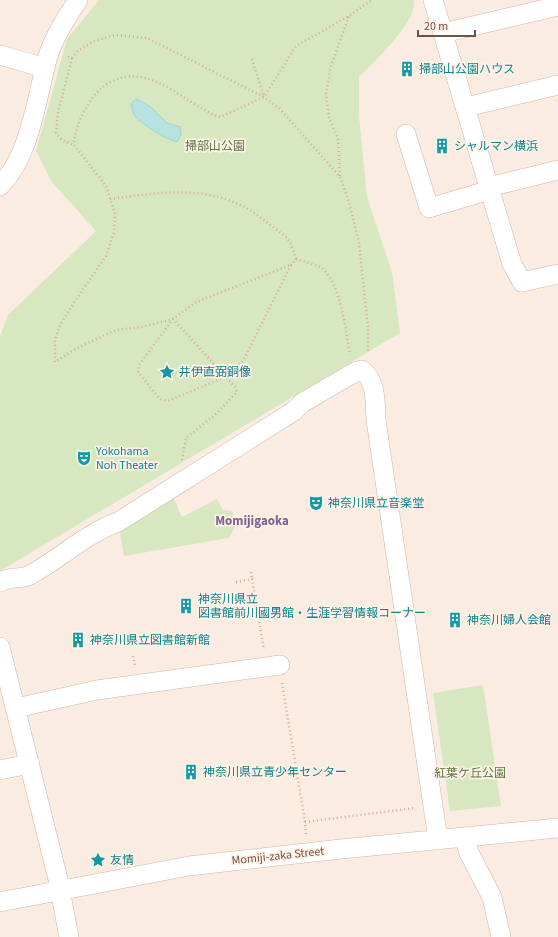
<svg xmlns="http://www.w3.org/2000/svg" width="558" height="937" font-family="'Source Sans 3','Noto Sans JP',sans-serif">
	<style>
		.green { fill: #d7e7c0 }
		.water { fill: #b6e3e2; stroke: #9dd4d3 }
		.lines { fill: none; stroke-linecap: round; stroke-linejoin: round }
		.minor-casing { stroke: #cdb4ab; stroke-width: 20 }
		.path { stroke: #d3a99d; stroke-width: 2.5; stroke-dasharray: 1 3; stroke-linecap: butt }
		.minor { stroke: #fff; stroke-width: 19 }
		.labels { text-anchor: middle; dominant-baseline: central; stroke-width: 3.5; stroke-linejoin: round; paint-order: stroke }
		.culture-label { font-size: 12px; fill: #0d838f; stroke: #fef1e6; text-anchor: start }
		.park-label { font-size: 12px; fill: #5a7642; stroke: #fef1e6 }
		.street-label { font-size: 12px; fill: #715049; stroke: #fef1e6 }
		.neighbourhood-label { font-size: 13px; font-weight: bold; fill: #7c6594; stroke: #fef1e6 }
	</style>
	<rect width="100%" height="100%" fill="#fbece1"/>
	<path class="green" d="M99 0H414C418 22 374 61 359 77V116L367 197 392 272 400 333 0 571V336L8 315 96 231 51 181 36 151 67 39Z
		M192 484 194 487 174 499 182 517 217 499 223 510 232 511 236 525 229 538 124 556 119 528Z
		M483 685 501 806 450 811 433 693Z"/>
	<path class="water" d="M136 99 151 107 167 123 180 127 181 135 177 142C169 141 137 122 134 114 132 111 132 107 131 104Z"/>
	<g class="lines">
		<g class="minor-casing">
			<path id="minor" d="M433 0 512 264 522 282 558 274
				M443 33 558 6
				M0 55 45 68C50 42 64 22 78 0
				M466 107 558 85
				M406 134 429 208 490 190
				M0 186C29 156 35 107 45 68
				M489 187 558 170
				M0 582C9 576 20 580 30 575 60 559 85 534 118 522L294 411 302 403 357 371 362 370C377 382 375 403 376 420L438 840
				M0 647 58 879 69 937
				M16 708 97 690 280 665
				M0 770 30 764
				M465 837 468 851 492 897 501 937
				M0 902 189 866 341 849 558 828"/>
		</g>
		<path class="path" d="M68 57 72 58 78 51 94 41 115 35 147 38 264 97 280 109 340 177 349 202 359 243 368 328V353
			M72 58 58 112 56 133 62 140 74 145
			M252 59 264 97
			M340 176 338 139 329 118 326 94 331 66 349 16
			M110 199C156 193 205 184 248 209 261 217 274 228 287 238L291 244 296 259 291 265
			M296 259C305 262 316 264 323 269 341 285 346 332 350 355
			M291 265 243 361 225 377 168 401 160 399 138 372 139 365 173 319 196 302Z
			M182 460 186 438 215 415 237 392 235 387 173 319 141 327 116 330 75 349 55 362V340L60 325 75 301 106 256 114 232 115 214 106 186 74 145C75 126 83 112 93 97 100 88 107 83 117 79 155 66 187 106 220 117L264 97 296 46 349 16 372 0
			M251 572 252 579
			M236 582 252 579 264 650
			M133 656 135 666
			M282 683 305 822
			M306 834 305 822 415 808"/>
		<use href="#minor" class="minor"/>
	</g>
	<defs>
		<g id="building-bare" transform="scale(1.2)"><path d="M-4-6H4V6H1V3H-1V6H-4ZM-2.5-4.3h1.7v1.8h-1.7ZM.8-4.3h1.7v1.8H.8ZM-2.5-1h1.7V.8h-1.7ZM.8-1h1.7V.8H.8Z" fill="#0f9aa8" stroke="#fef1e6" stroke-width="2.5" paint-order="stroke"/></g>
		<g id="sight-bare" transform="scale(1.2)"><path d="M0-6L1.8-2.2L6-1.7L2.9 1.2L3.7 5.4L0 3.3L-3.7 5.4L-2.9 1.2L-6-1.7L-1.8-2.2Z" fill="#0f9aa8" stroke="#fef1e6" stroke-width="2.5" paint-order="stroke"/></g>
		<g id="theatre-bare" transform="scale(1.2)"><path d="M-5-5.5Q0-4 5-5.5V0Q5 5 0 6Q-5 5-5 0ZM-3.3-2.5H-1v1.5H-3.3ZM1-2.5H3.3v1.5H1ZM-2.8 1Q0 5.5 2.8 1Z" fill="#0f9aa8" stroke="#fef1e6" stroke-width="2.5" paint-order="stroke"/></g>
	</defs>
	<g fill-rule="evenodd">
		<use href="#building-bare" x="407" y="69"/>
		<use href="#building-bare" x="442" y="146"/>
		<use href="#sight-bare" x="167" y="372"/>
		<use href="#theatre-bare" x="84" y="458"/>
		<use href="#theatre-bare" x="316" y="503"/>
		<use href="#building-bare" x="186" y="606"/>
		<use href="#building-bare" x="455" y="620"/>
		<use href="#building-bare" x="78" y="640"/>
		<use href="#building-bare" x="191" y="772"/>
		<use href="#sight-bare" x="98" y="860"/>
	</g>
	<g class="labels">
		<g class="culture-label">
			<text x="419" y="69">掃部山公園ハウス</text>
			<text x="454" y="146">シャルマン横浜</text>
			<text x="179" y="372">井伊直弼銅像</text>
			<text x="96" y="451">Yokohama<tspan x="96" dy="14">Noh Theater</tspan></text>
			<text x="328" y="503">神奈川県立音楽堂</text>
			<text x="198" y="599">神奈川県立<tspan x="198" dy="14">図書館前川國男館・生涯学習情報コーナー</tspan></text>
			<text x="467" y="620">神奈川婦人会館</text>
			<text x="90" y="640">神奈川県立図書館新館</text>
			<text x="203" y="772">神奈川県立青少年センター</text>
			<text x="110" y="860">友情</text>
		</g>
		<g class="park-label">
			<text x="215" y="146">掃部山公園</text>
			<text x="470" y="773">紅葉ケ丘公園</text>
		</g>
		<g class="street-label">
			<text transform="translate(278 856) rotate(-6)">Momiji-zaka Street</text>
		</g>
		<g class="neighbourhood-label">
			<text x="252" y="521">Momijigaoka</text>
		</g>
	</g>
	<path d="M418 30v6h57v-6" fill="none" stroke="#715049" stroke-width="2"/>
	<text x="424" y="30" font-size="12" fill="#715049" stroke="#fef1e6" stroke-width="3" paint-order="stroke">20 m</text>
</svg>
